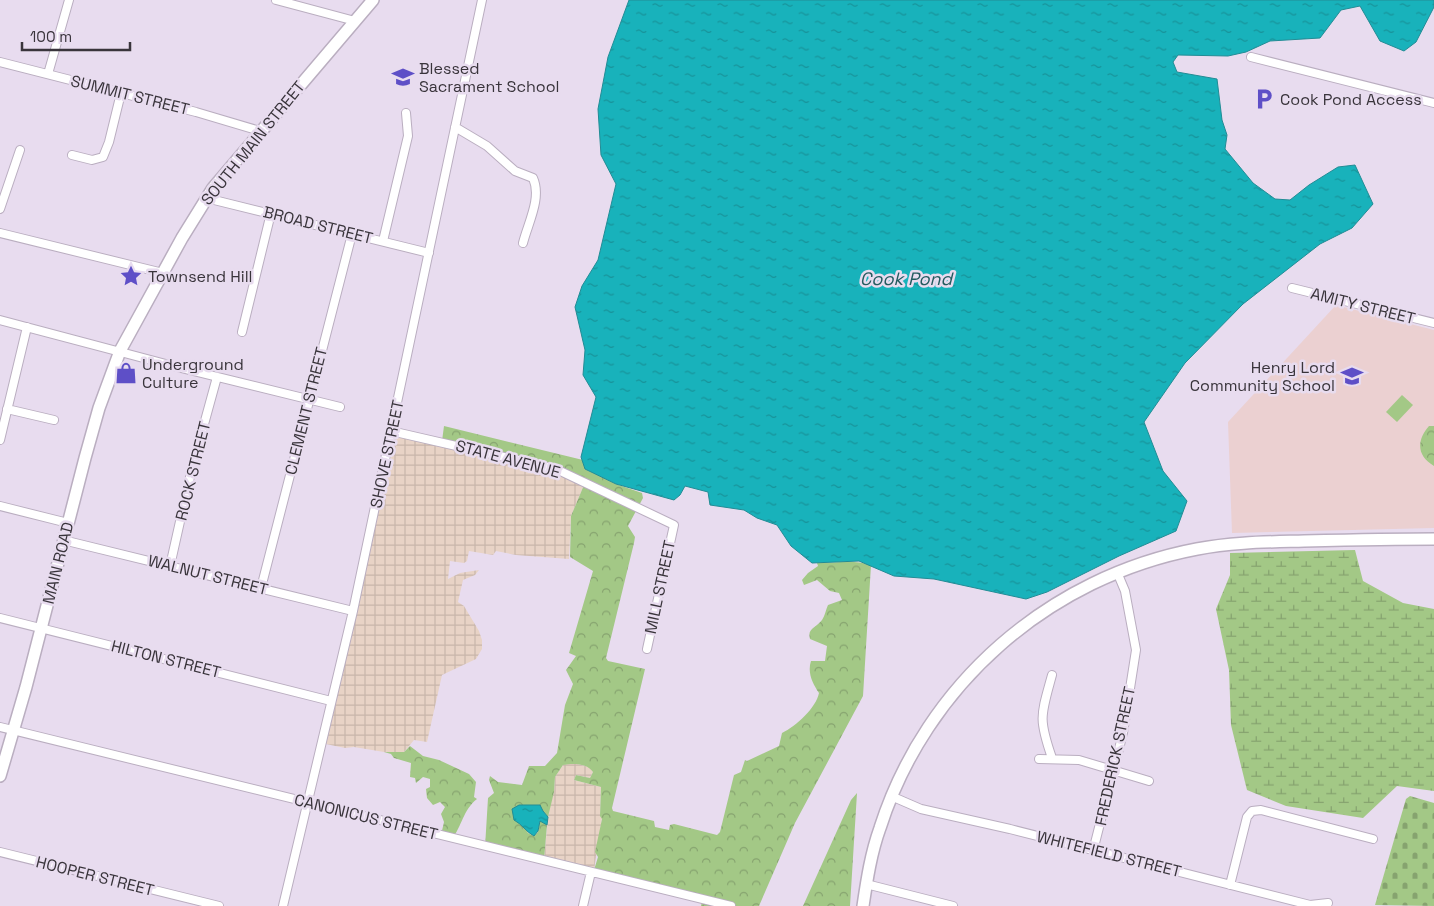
<svg xmlns="http://www.w3.org/2000/svg" width="1434" height="906" font-family="'Space Grotesk',sans-serif">
	<style>
		.industrial { fill: url(#industrial-grid) }
		.education { fill: #ebd0d1 }
		.grass { fill: #a3c886 }
		.forest { fill: url(#forest-crowns) }
		.wetland { fill: url(#wetland-marsh) }
		.cemetery { fill: url(#cemetery-stones) }
		.water { fill: url(#water-ripples); stroke: #228c95 }
		.lines { fill: none; stroke-linecap: round; stroke-linejoin: round }
		.street-casing { stroke: #baaec0; stroke-width: 10 }
		.secondary-casing { stroke: #baaec0; stroke-width: 14 }
		.street { stroke: #fff; stroke-width: 8 }
		.secondary { stroke: #fff; stroke-width: 11 }
		.labels { text-anchor: middle; dominant-baseline: central; stroke-width: 5; stroke-linejoin: round; paint-order: stroke }
		.poi-label { font-size: 16px; fill: #39343b; stroke: #e8dcef; text-anchor: start }
		.street-label { font-size: 16px; fill: #39343b; stroke: #e8dcef }
		.water-label { font-size: 18px; font-style: italic; fill: #235b5f; stroke: #e8dcef }
	</style>
	<defs>
		<pattern id="industrial-grid" width="8" height="8" patternUnits="userSpaceOnUse" patternTransform="scale(1.25)"><rect width="8" height="8" fill="#e8d3c6"/><path d="M0 4h8M4 0v8" fill="none" stroke="#c8b6ab"/></pattern>
		<pattern id="forest-crowns" width="20" height="18" patternUnits="userSpaceOnUse" patternTransform="scale(1.25)"><rect width="20" height="18" fill="#a3c886"/><path d="M2 6a3 3 0 1 1 6 0M12 15a3 3 0 1 1 6 0" fill="none" stroke="#86a36f"/></pattern>
		<pattern id="wetland-marsh" width="20" height="14" patternUnits="userSpaceOnUse" patternTransform="scale(1.25)"><rect width="20" height="14" fill="#a3c886"/><path d="M1 5h8M5 5V1M11 12h8M15 12V8" fill="none" stroke="#86a36f"/></pattern>
		<pattern id="cemetery-stones" width="16" height="16" patternUnits="userSpaceOnUse" patternTransform="scale(1.25)"><rect width="16" height="16" fill="#a3c886"/><path d="M2 7V4a2 2 0 0 1 4 0v3zM10 15v-3a2 2 0 0 1 4 0v3z" fill="#86a36f"/></pattern>
		<pattern id="water-ripples" width="26" height="14" patternUnits="userSpaceOnUse" patternTransform="scale(1.25)"><rect width="26" height="14" fill="#18b2bb"/><path d="M2 4q2-2 4 0t4 0M15 11q2-2 4 0t4 0" fill="none" stroke="#179299"/></pattern>
	</defs>
	<rect width="100%" height="100%" fill="#e8dcef"/>
	<path class="industrial" d="M391 432 540 463 584 485 571 516 569 559 516 555 496 551 493 555 469 551 467 561 464 563 450 561 448 579 460 573 479 570 475 575 463 580 458 602 464 606 479 631 482 640V649L476 659 442 675 427 742 414 740 404 752H384L354 747 345 748 321 743Z
		M573 763 590 767 593 772 590 778 576 775 574 780 601 787 600 816 602 818 594 870 544 860 549 807 554 792 555 777 563 765Z"/>
	<path class="education" d="M1336 305 1434 330V528L1232 533 1228 422Z"/>
	<path class="grass" d="M1402 395 1413 405 1397 422 1386 412Z"/>
	<path class="forest" d="M444 426 583 460 585 469 616 484 642 493 643 498 628 526 635 537 634 543 606 658 608 661 645 669 612 808 613 811 654 821 655 827 669 830 670 825 674 824 717 835 720 832 734 775 741 772 745 760 747 761 779 746 782 733C796 726 816 708 819 693 813 684 807 673 811 661H825L827 646 810 639C807 628 816 628 822 620 825 616 826 609 828 605L842 600 839 593 830 591 817 580 804 585 802 580 808 573 818 566 817 563C836 563 853 559 871 565L863 696 795 823 759 906H701L702 901 594 870 598 857 595 852 602 819 600 816 601 787 574 780 576 775 590 778 593 772C587 763 573 763 563 765L555 777 554 792 548 817 543 811 523 825 528 833 534 836 538 832 540 820 547 825 544 860 485 847 488 798 494 793 489 780 490 776 498 782 522 785 529 766H545L557 753 565 705 573 684 566 670 576 656 569 653 593 571 570 557 571 516 584 485 555 468 442 441Z
		M1429 426H1434V466C1417 456 1416 441 1429 426Z
		M410 746 423 756 439 760 469 774 476 782 474 797 477 799C463 810 462 826 452 839L441 835 444 822 441 814 445 807 440 802 433 805 427 798 426 789 430 787V779L423 777 416 783 415 778 410 777 411 763 394 758 391 754 384 752H404Z
		M857 793 850 906H803L851 800Z"/>
	<path class="wetland" d="M1355 550 1363 581 1403 603 1434 609V791L1397 786 1363 818 1286 806 1247 790 1231 725 1229 670 1216 609 1230 575V553Z"/>
	<path class="cemetery" d="M1410 796 1434 803V906L1375 905 1406 799Z"/>
	<path class="water" d="M629 0H1434V7L1416 42 1404 51 1380 41 1360 6 1341 10 1320 38 1270 41 1246 52 1228 56 1178 55 1173 62 1177 72 1217 79 1222 120 1227 135 1225 149 1253 183 1275 199 1290 200 1309 185 1338 167 1355 165 1373 204 1352 228 1320 244 1243 304 1185 363 1144 422 1163 471 1187 501 1176 531 1119 556 1047 592 1026 599 934 579 894 576 859 561 812 563 791 546 777 525 757 518 744 510 710 505 708 492 685 486 680 495 674 500 616 484 585 469 581 457 596 397 583 375 585 350 575 307 582 286 598 260 616 184 601 155 598 109 608 57Z
		M519 805H540L543 811 548 817 547 825 540 821 538 831 534 836C526 832 522 824 514 820L512 809Z"/>
	<g class="lines">
		<g class="street-casing">
			<path id="street" d="M276 0 355 21
				M1251 57 1434 103
				M0 62 196 112 260 131
				M48 74 69 0
				M455 127 487 146 515 171 533 178C542 198 528 223 523 243
				M72 155 92 160 103 157 109 142 121 93
				M206 198 429 253
				M0 209 20 150
				M0 233 163 273
				M383 241 408 136 406 113
				M1292 288 1434 323
				M0 320 181 368 340 407
				M242 332 271 213
				M7 409 54 420
				M391 431 556 469 674 525 647 649
				M0 440 27 327
				M0 506 68 523
				M63 540 353 611
				M170 566 192 468 217 377
				M261 588 352 234
				M0 618 331 701
				M0 727 731 906
				M1052 758C1038 718 1041 715 1052 675
				M1039 759 1079 760 1149 781
				M891 796 921 809 1010 829 1310 905 1328 903
				M1093 851 1123 733 1136 650 1125 591 1117 572
				M0 852 219 906
				M866 884 953 906
				M1230 885 1247 817 1252 811 1261 810 1373 839
				M283 906 353 611 482 0
				M583 906 591 872"/>
		</g>
		<g class="secondary-casing">
			<path id="secondary" d="M0 776 26 687 85 458 99 408 120 351 182 238 213 188 373 0
				M863 906C867 879 871 853 880 828 926 684 1049 577 1197 549 1232 542 1268 542 1304 541 1347 540 1391 539 1434 539"/>
		</g>
		<use href="#street" class="street"/>
		<use href="#secondary" class="secondary"/>
	</g>
	<defs>
		<g id="school-bare" transform="scale(1.725)"><path d="M0-5L7-2L0 1L-7-2ZM-4 1L0 2.5L4 1V4Q0 6-4 4Z" fill="#5e4fc7" stroke="#e8dcef" stroke-width="2.5" paint-order="stroke"/></g>
		<g id="parking-bare" transform="scale(1.725)"><path d="M-3.5-5.5H1a3.5 3.5 0 0 1 0 7H-1V5.5H-3.5ZM-1-3.4V-.6H.8a1.4 1.4 0 0 0 0-2.8Z" fill="#5e4fc7" stroke="#e8dcef" stroke-width="2.5" paint-order="stroke"/></g>
		<g id="sight-bare" transform="scale(1.725)"><path d="M0-6L1.8-2.2L6-1.7L2.9 1.2L3.7 5.4L0 3.3L-3.7 5.4L-2.9 1.2L-6-1.7L-1.8-2.2Z" fill="#5e4fc7" stroke="#e8dcef" stroke-width="2.5" paint-order="stroke"/></g>
		<g id="shop-bare" transform="scale(1.725)"><path d="M-5-2.5h2.3a2.7 3.5 0 0 1 5.4 0H5L5.5 6h-11ZM-1.5-2.5h3a1.5 2.3 0 0 0-3 0Z" fill="#5e4fc7" stroke="#e8dcef" stroke-width="2.5" paint-order="stroke"/></g>
	</defs>
	<g fill-rule="evenodd">
		<use href="#school-bare" x="403" y="77"/>
		<use href="#parking-bare" x="1264" y="99"/>
		<use href="#sight-bare" x="131" y="276"/>
		<use href="#shop-bare" x="126" y="373"/>
		<use href="#school-bare" x="1352" y="376"/>
	</g>
	<g class="labels">
		<g class="poi-label">
			<text x="419" y="68">Blessed<tspan x="419" dy="18">Sacrament School</tspan></text>
			<text x="1280" y="99">Cook Pond Access</text>
			<text x="148" y="276">Townsend Hill</text>
			<text x="142" y="364">Underground<tspan x="142" dy="18">Culture</tspan></text>
			<text x="1335" y="367" text-anchor="end">Henry Lord<tspan x="1335" dy="18">Community School</tspan></text>
		</g>
		<g class="street-label">
			<text transform="translate(130 95) rotate(14)">SUMMIT STREET</text>
			<text transform="translate(253 143) rotate(-51)">SOUTH MAIN STREET</text>
			<text transform="translate(318 225) rotate(14)">BROAD STREET</text>
			<text transform="translate(1363 306) rotate(14)">AMITY STREET</text>
			<text transform="translate(306 411) rotate(-76)">CLEMENT STREET</text>
			<text transform="translate(387 454) rotate(-78)">SHOVE STREET</text>
			<text transform="translate(508 459) rotate(15)">STATE AVENUE</text>
			<text transform="translate(193 471) rotate(-76)">ROCK STREET</text>
			<text transform="translate(58 563) rotate(-76)">MAIN ROAD</text>
			<text transform="translate(208 575) rotate(14)">WALNUT STREET</text>
			<text transform="translate(660 587) rotate(-78)">MILL STREET</text>
			<text transform="translate(166 659) rotate(14)">HILTON STREET</text>
			<text transform="translate(1115 756) rotate(-78)">FREDERICK STREET</text>
			<text transform="translate(366 817) rotate(14)">CANONICUS STREET</text>
			<text transform="translate(1109 854) rotate(14)">WHITEFIELD STREET</text>
			<text transform="translate(95 876) rotate(14)">HOOPER STREET</text>
		</g>
		<g class="water-label">
			<text x="906" y="278">Cook Pond</text>
		</g>
	</g>
	<path d="M22 42v8h108v-8" fill="none" stroke="#39343b" stroke-width="2.5"/>
	<text x="30" y="42" font-size="15" fill="#39343b" stroke="#e8dcef" stroke-width="4" paint-order="stroke">100 m</text>
</svg>
